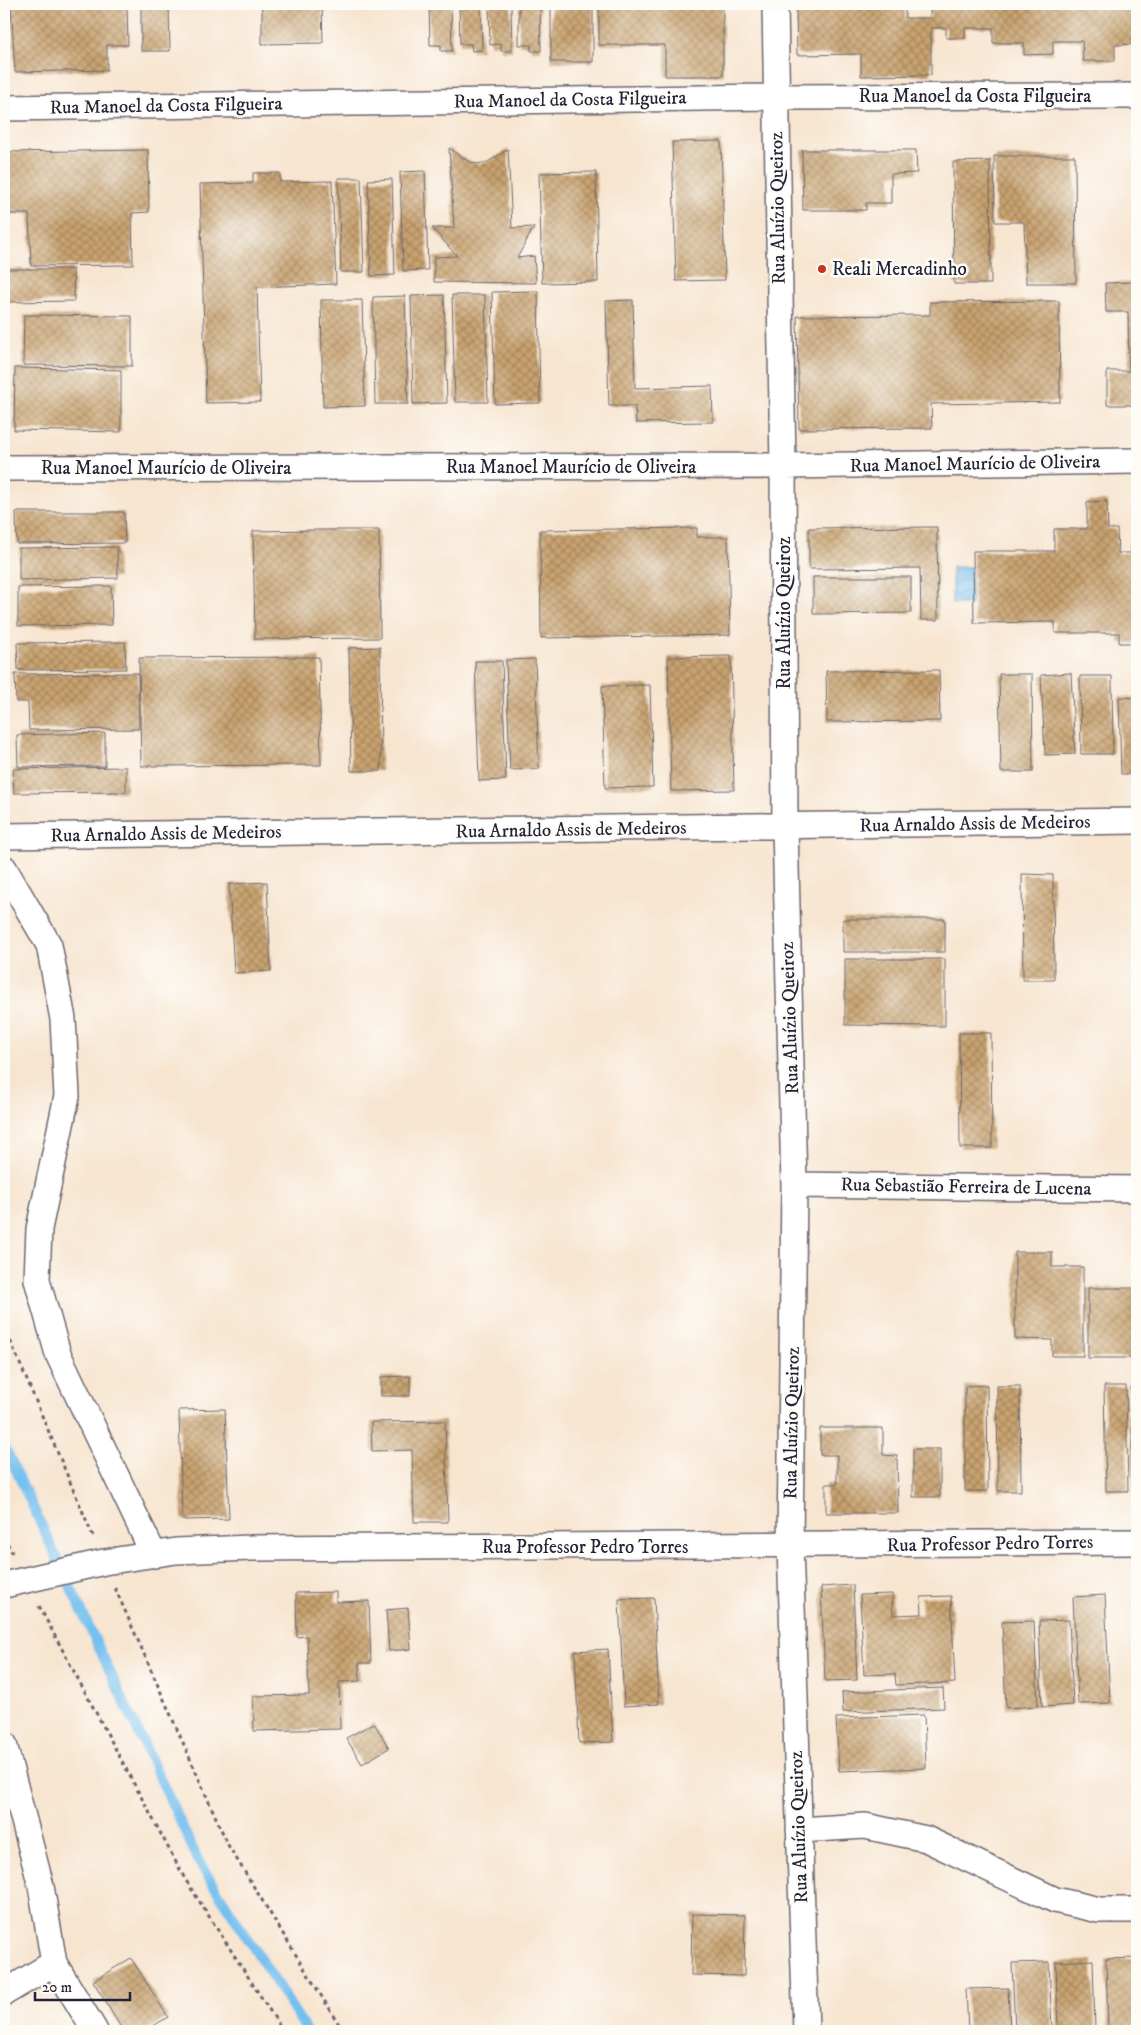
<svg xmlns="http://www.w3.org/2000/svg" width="1141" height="2035" font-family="'IM FELL DW Pica',serif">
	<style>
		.water { fill: url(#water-waves); stroke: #4c7195 }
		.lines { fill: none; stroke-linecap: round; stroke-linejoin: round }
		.stream { stroke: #76c0ef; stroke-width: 10 }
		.building { fill: url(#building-cross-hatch) }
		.street-casing { stroke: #6d666f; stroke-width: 28 }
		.path { stroke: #6d666f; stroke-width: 3; stroke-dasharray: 4 4; stroke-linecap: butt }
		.street { stroke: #fff; stroke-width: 25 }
		.poi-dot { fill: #c8321e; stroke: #fdfcf7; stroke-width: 2 }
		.labels { text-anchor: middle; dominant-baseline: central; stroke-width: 5; stroke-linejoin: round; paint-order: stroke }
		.street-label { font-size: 19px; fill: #22223b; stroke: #fdfcf7 }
		.poi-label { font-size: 19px; fill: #22223b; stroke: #fdfcf7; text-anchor: start }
	</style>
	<defs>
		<pattern id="water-waves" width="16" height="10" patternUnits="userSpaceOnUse" patternTransform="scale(1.25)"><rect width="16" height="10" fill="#76c0ef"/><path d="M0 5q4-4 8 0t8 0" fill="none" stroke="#609cc3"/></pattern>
		<pattern id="building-cross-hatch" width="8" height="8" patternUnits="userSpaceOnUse" patternTransform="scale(1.25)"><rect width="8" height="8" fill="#c9a370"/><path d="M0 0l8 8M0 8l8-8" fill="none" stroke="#a3845d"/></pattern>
	</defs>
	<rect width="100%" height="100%" fill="#fdfcf7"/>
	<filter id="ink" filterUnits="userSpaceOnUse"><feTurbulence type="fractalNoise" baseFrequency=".02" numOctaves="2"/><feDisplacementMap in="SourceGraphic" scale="10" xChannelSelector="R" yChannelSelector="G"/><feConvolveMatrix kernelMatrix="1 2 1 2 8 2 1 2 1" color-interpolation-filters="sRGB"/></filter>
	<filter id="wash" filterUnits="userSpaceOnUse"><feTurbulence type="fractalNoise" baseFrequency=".0096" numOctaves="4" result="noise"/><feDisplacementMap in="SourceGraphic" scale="20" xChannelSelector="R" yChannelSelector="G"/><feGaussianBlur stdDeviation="1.12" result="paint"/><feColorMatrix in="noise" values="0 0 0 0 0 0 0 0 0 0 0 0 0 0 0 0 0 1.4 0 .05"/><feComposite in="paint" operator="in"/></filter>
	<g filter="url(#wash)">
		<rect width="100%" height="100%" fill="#f7e5d0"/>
		<path class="water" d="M952 567H971V604H952Z"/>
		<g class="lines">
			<path class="stream" d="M4 1445 200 1864 307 2031"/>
		</g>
		<g id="blocks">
			<path class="building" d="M11 4H127L128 45H107V70L15 72Z
				M141 4H169L170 51H141Z
				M262 4H322L323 43 262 44Z
				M429 4H451L452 51H441V45H430Z
				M459 4H481L482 50 472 51 471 44H460Z
				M489 4H511L512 51H501V44L490 45Z
				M519 4H540L541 51H531V45H519Z
				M551 4H593V62H551Z
				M599 4H723V76H665V45H599Z
				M806 4H905V18H930V4H1137V44L1115 45V61H1083L1082 41H1053V54L1024 55V43H993V28H965V38H946V28H931V75L861 76V54L797 55 796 8H807Z
				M721 141 725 280 676 281 672 142Z
				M449 148 468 161 477 164 488 162 508 149 512 228 534 227 517 258 534 256 536 283 434 282V257L457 256 432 228H454Z
				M148 150 149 212 132 213 133 265 31 266 29 214H7L5 152Z
				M802 150H916L917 173 891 174V203H866V210H803Z
				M994 156H1075L1076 283H1026L1024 222H995Z
				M1135 159H1137V211H1136Z
				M990 161 991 284H954L953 162Z
				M425 171 428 270 403 271 400 172Z
				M596 172 598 282 542 283 539 173Z
				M253 173H280V182L332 181 336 284 257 287 260 402 206 403 200 184 253 183Z
				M338 178H361L364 272H341Z
				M392 179 395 275 371 276 368 180Z
				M6 269H73L74 301 7 302Z
				M1137 282V405H1107V371H1129L1128 312H1106L1105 283Z
				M538 291 540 403 495 404 492 292Z
				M444 295 447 403 413 404 411 296Z
				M452 295H485L488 402H455Z
				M405 296 408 404H375L373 297Z
				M321 300H362L365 406 323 407Z
				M633 300 635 388 712 386 713 422 636 423 635 406H609L606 301Z
				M1059 301 1060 402 931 404 932 428 799 429 797 316 930 315V302Z
				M24 315 132 316V366L23 365Z
				M15 368 121 370V432L14 430Z
				M1107 501 1108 529H1117L1118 553H1131V537H1137V643H1119V633H1055V622L974 623 973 551H1054V529H1087V502Z
				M16 512H124L125 543 17 544Z
				M937 527 938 620H921L920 568 809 569V528Z
				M697 528V537H728L730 635 541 638 540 530Z
				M318 530H379L380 638 255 639 253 531Z
				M117 547 118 578 19 580V548Z
				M813 577H911V613L813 614Z
				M111 586 112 625 18 626V587Z
				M125 642 126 669 18 670 17 643Z
				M380 647 381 771H351L349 648Z
				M731 656 734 790 671 791 668 657Z
				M319 657 321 765 141 766 139 658Z
				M535 659 539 769 510 770 506 660Z
				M475 661H502L506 780 479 781Z
				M939 670 940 721 827 722 826 671Z
				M138 673 139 729 29 730 28 702H16L15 674Z
				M1071 673 1075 754 1045 755 1041 675Z
				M999 674H1032L1033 772H1001Z
				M1080 676H1112L1113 754H1081Z
				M650 685 653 787 605 788 602 686Z
				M1119 697 1137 698V774H1121Z
				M105 733V766L18 767 17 735Z
				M126 767V792L14 793 13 769Z
				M1022 874 1053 875 1054 980H1023Z
				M267 882 271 971 234 973 229 884Z
				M843 919H945V952H843Z
				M845 959H945V1026L845 1025Z
				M959 1033H991L992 1148H960Z
				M1015 1252H1052V1267H1083V1356H1052V1340L1015 1339Z
				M1088 1288H1137V1358H1088Z
				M410 1376V1396H381V1377Z
				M987 1385 988 1491H965V1386Z
				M997 1386H1020L1021 1491H998Z
				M1104 1386H1126L1128 1491H1106Z
				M1131 1387H1137V1492H1133Z
				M225 1409 229 1519 182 1520 179 1410Z
				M445 1421 448 1522H414L412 1450 372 1451 371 1422Z
				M820 1428H883V1455L897 1456 898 1513H826V1484H837V1455H820Z
				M913 1449H940V1497H913Z
				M853 1585 857 1680 825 1681 821 1587Z
				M336 1592V1602L369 1601 371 1663H359L360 1681 339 1682 340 1729 254 1731 253 1696 309 1695 307 1636 297 1637 296 1593Z
				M892 1594 893 1615 922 1614 921 1597 951 1596 955 1683 896 1685 895 1674 864 1675 860 1595Z
				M1105 1595 1110 1703 1078 1704 1073 1597Z
				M654 1598 659 1704 624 1706 619 1599Z
				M408 1608 411 1649 389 1651 386 1610Z
				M1069 1620 1073 1705 1042 1707 1039 1621Z
				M1034 1621 1038 1706 1006 1708 1002 1622Z
				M608 1649 613 1742 579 1743 575 1651Z
				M943 1688 944 1708 843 1712 842 1692Z
				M924 1715 926 1768 839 1771 836 1718Z
				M374 1723 389 1748 362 1764 346 1738Z
				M692 1914 745 1915 744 1976 691 1975Z
				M131 1958 168 2017 145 2031H123L93 1981Z
				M1137 1958V2031H1108L1106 1959Z
				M1093 1960 1095 2031H1058L1056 1962Z
				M1049 1962 1052 2031H1015L1012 1963Z
				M1008 1988 1010 2031H968L966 1989Z"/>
		</g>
	</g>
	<g filter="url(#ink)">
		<use href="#blocks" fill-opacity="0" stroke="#6d666f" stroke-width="1"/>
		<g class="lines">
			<g class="street-casing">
				<path id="street" d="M775 4 783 466 785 827 794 1185 790 1546 806 2031
					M4 108 775 97 1137 96
					M4 468 783 466 1137 461
					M4 836 1137 821
					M4 868 49 945 63 1019 67 1096 39 1229 37 1280 58 1354 154 1555
					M794 1185 1137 1189
					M4 1585 104 1562 176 1551 251 1548 1137 1542
					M4 1744 41 1886 54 1963 95 2031
					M799 1830 865 1826 926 1839 1055 1900 1099 1910H1137
					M4 1993 54 1963"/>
			</g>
			<path class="path" d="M4 1326 93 1536
				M4 1536 12 1553
				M115 1588 228 1845 343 2031
				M39 1606 185 1879 283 2031"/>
			<use href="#street" class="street"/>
		</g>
	</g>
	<circle class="poi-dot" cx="822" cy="269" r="5"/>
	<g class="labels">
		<g class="street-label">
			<text x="975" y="96">Rua Manoel da Costa Filgueira</text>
			<text transform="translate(570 100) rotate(-1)">Rua Manoel da Costa Filgueira</text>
			<text transform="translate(166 106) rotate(-1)">Rua Manoel da Costa Filgueira</text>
			<text transform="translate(778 208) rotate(-91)">Rua Aluízio Queiroz</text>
			<text transform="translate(975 464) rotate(-1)">Rua Manoel Maurício de Oliveira</text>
			<text x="571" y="467">Rua Manoel Maurício de Oliveira</text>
			<text x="166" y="468">Rua Manoel Maurício de Oliveira</text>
			<text transform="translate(784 613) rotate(-90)">Rua Aluízio Queiroz</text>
			<text transform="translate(975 824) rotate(-1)">Rua Arnaldo Assis de Medeiros</text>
			<text transform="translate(571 830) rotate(-1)">Rua Arnaldo Assis de Medeiros</text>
			<text transform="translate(166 834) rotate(-1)">Rua Arnaldo Assis de Medeiros</text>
			<text transform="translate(790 1018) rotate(-92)">Rua Aluízio Queiroz</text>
			<text transform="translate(966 1187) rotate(1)">Rua Sebastião Ferreira de Lucena</text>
			<text transform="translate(792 1423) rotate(-89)">Rua Aluízio Queiroz</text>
			<text transform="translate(990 1544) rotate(-1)">Rua Professor Pedro Torres</text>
			<text x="585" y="1547">Rua Professor Pedro Torres</text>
			<text transform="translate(799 1827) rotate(-92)">Rua Aluízio Queiroz</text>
		</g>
		<g class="poi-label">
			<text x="832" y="269">Reali Mercadinho</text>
		</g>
	</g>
	<rect width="1141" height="2035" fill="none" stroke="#fdfcf7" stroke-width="20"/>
	<path d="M35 1992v8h95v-8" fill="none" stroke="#22223b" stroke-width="2.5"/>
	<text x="42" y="1992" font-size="15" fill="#22223b" stroke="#fdfcf7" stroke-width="4" paint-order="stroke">20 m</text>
</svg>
